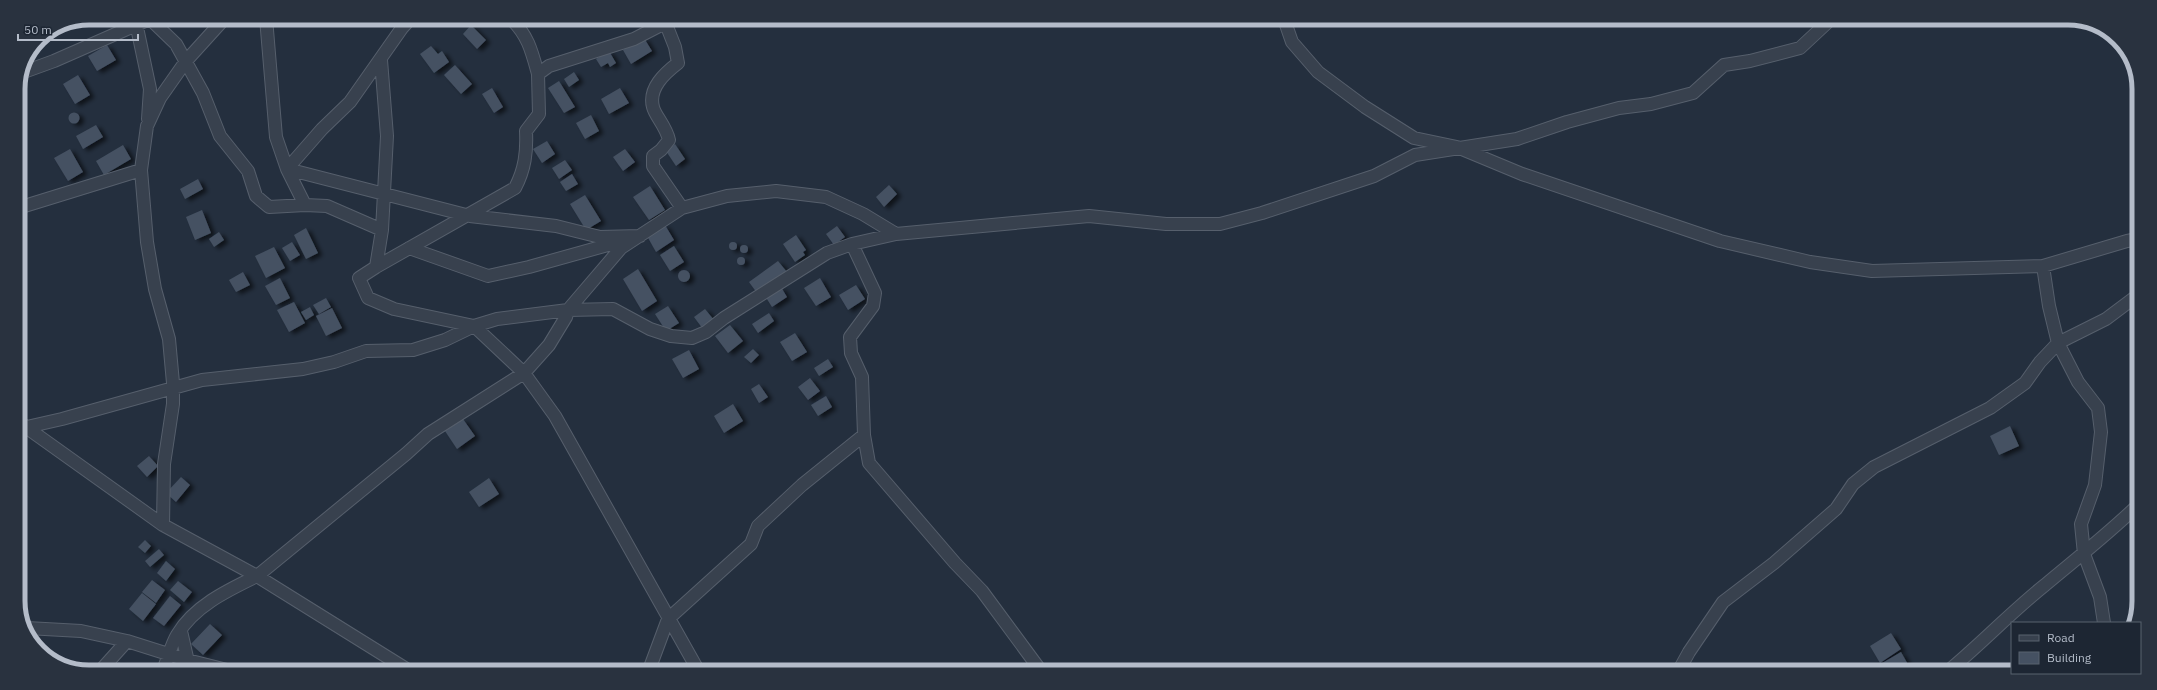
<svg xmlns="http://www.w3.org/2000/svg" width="2157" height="690" font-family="'IBM Plex Sans',sans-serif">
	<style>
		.building { fill: #455162; filter: url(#shadow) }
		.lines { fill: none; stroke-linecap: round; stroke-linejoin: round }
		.minor-casing { stroke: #565f6c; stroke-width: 14 }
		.minor { stroke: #38414e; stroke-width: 12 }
		.rim { fill: none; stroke: #b4bcc9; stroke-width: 5 }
	</style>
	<defs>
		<filter id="shadow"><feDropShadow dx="4.5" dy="2.5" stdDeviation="2" flood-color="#0009"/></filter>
	</defs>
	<rect width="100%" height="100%" fill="#242f3e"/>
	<path class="building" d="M391 18H410L397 27Z
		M471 25 486 40 477 49 463 34Z
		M644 38 652 51 631 64 623 50Z
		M107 45 116 60 97 71 88 56Z
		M431 46 438 54 442 51 449 62 434 73 420 54Z
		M609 51 616 63 610 67 608 63 601 67 596 59Z
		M455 65 472 84 461 94 444 75Z
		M574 72 579 80 569 87 564 79Z
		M78 75 90 95 75 104 63 84Z
		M559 81 575 107 564 113 548 88Z
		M492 88 503 107 494 113 482 94Z
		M620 88 629 103 609 114 601 99Z
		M68.5 118a5.5 5.5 0 1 1 11 0a5.5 5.5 0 1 1-11 0Z
		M591 115 599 131 585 139 576 123Z
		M96 125 103 137 83 149 76 136Z
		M547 141 555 154 542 163 533 149Z
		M675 144 685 159 676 166 666 151Z
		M123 145 131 159 104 175 96 161Z
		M70 149 83 172 68 181 54 158Z
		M625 149 635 162 623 171 613 157Z
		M565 160 572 170 559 179 552 168Z
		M572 174 578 184 566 191 560 182Z
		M198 179 203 189 185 199 180 189Z
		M889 185 897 194 884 207 876 197Z
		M650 186 665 210 649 220 633 197Z
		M585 195 601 221 586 230 570 204Z
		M202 210 211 233 195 240 186 217Z
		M665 225 674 240 656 252 647 236Z
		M837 226 845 237 834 245 826 234Z
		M306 228 318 253 306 259 294 235Z
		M219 232 224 240 214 247 209 239Z
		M796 235 806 250 803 252 805 255 795 262 783 244Z
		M729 246a4 4 0 1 1 8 0a4 4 0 1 1-8 0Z
		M292 242 300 255 290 261 282 248Z
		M740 249a4 4 0 1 1 8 0a4 4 0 1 1-8 0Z
		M674 246 684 262 670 271 660 255Z
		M274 247 285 268 266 278 255 256Z
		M737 261a4 4 0 1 1 8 0a4 4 0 1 1-8 0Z
		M778 261 787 272 757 293 749 282Z
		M638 269 657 301 642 311 623 279Z
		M678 276a6 6 0 1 1 12 0a6 6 0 1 1-12 0Z
		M243 272 250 285 236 292 229 280Z
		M280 278 290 298 276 305 265 286Z
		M820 278 831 297 816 306 804 288Z
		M856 285 865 299 848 310 839 295Z
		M781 287 787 297 772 307 765 296Z
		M326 298 331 307 319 314 313 305Z
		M294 302 305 323 289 332 277 310Z
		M668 306 679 323 666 331 655 314Z
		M310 307 314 315 306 320 301 312Z
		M332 308 342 328 326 336 316 316Z
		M705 309 714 320 703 329 694 317Z
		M769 313 774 321 758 333 752 324Z
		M730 325 743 341 728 353 715 336Z
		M795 333 807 352 792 361 780 342Z
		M753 349 759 355 751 363 744 357Z
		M689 350 699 369 683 378 672 359Z
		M828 359 833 367 819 376 814 368Z
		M810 378 820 391 808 400 798 387Z
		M759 384 768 397 759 403 751 389Z
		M826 396 832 407 818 416 811 405Z
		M733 404 743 421 724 433 714 416Z
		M463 419 475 436 457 449 445 431Z
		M2010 426 2019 446 1999 455 1990 436Z
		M149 456 158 466 147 477 137 466Z
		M181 477 190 485 176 502 166 493Z
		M489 478 499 494 479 507 469 492Z
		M145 540 151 546 145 553 138 547Z
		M159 549 164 555 150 567 145 561Z
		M166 561 175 569 166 581 157 573Z
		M152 580 165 590 156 603 142 592Z
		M178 581 192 592 184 602 170 590Z
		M142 593 156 604 143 621 129 609Z
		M170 596 181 605 164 626 153 618Z
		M210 624 222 635 203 655 191 644Z
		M1891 633 1901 649 1880 663 1870 646Z
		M1901 652 1910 668 1903 672H1867Z
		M119 662 126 670H111Z"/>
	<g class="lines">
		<g class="minor-casing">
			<path id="minor" d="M135 18 150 89 148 119
				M149 18 176 44 203 93 220 136 248 171 256 196 269 207 305 205
				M266 18 276 137 287 169 305 205 327 206 382 230 376 267 359 278 368 298 394 309 474 326 524 373 555 416 698 670
				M511 19C528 35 532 52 538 74
				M664 19 675 47 678 63C665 73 648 88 653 107 655 116 666 126 669 140L661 150 653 156V166L682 208
				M1284 19 1292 42 1318 72 1365 107 1414 138 1457 147 1522 174 1720 241 1810 262 1872 271 2043 266 2127 241 2138 239
				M381 60 387 136 382 230
				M21 73 54 61 152 18
				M18 208 141 170
				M852 244 875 293 873 306 850 337 851 353 862 377 864 435 869 463 955 563 982 591 1041 671
				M409 248 488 276 529 267 640 236 600 237 556 226 470 216 287 169 322 129 350 102 402 28 411 18
				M2043 266 2049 306 2058 343 2078 382 2098 408 2101 432 2095 485 2081 524 2084 554 2100 597 2104 623
				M376 267 515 188C525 169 527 152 526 131L539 114 538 74 549 66 634 39 665 23
				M23 425 163 525 257 576 408 670
				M18 429 62 419 202 380 303 369 334 362 366 351 413 350 445 340 474 326 497 319 568 310 613 309 650 329 671 336 692 338 706 332 724 318 827 253 852 244 896 234 1089 216 1166 224H1220L1262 213 1374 176 1415 155 1517 139 1567 122 1619 108 1651 104 1693 93 1724 65 1750 61 1800 48 1830 20
				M163 525 164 464 173 404V383L169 339 155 289 147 242 141 170 147 126 160 98 186 61 225 18
				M27 628 81 631 127 641 187 660 227 670
				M181 631 189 666
				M101 670 127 641
				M163 670C168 659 171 645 177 635 194 606 228 590 257 576L406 454 428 434 524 373 549 345 566 317 568 310 621 248 682 208 727 196 776 191 826 197 863 214 896 234
				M649 670 668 619 751 544 758 526 802 485 864 435
				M1678 672 1689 652 1723 602 1774 563 1836 509 1853 484 1874 467 1990 408 2025 383 2040 362 2058 343 2106 319 2138 295
				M1947 672C1981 644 2011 612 2045 585 2076 559 2108 534 2137 506"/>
		</g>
		<use href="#minor" class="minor"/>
	</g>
	<path d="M0 0H2157V690H0ZM89 25H2068A64 64 0 0 1 2132 89V601A64 64 0 0 1 2068 665H89A64 64 0 0 1 25 601V89A64 64 0 0 1 89 25Z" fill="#29323f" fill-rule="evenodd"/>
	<path class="rim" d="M89 25H2068A64 64 0 0 1 2132 89V601A64 64 0 0 1 2068 665H89A64 64 0 0 1 25 601V89A64 64 0 0 1 89 25Z"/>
	<rect x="2011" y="622" width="130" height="52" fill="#1d2633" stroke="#59626f"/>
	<rect x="2019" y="635" width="20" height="6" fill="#38414e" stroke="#59626f"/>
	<text x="2047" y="642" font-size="12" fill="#b4bcc9">Road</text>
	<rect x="2019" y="652" width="20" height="12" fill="#455162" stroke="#59626f"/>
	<text x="2047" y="662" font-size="12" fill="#b4bcc9">Building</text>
	<path d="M18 34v6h120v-6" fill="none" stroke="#b4bcc9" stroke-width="2"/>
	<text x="24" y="34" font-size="12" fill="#b4bcc9" stroke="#1d2633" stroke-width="3" paint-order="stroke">50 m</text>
</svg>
